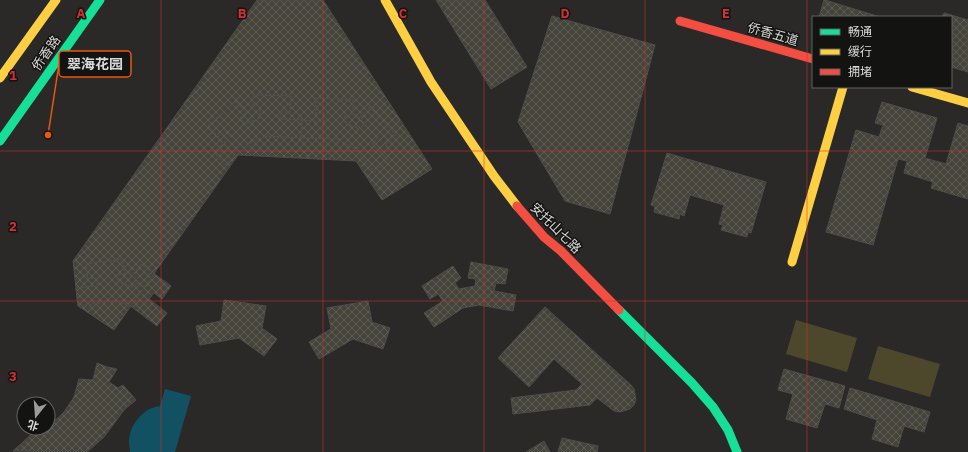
<svg xmlns="http://www.w3.org/2000/svg" width="968" height="452" font-family="'IBM Plex Sans','Noto Sans SC',sans-serif">
	<style>
		.green { fill: #4d482c }
		.water { fill: #125162 }
		.building { fill: url(#building-cross-hatch); stroke: #4d4d4b }
		.lines { fill: none; stroke-linecap: round; stroke-linejoin: round }
		.fast { stroke: #16e098; stroke-width: 9 }
		.slow { stroke: #ffcf43; stroke-width: 9 }
		.jam { stroke: #f24e42; stroke-width: 9 }
		.grid { fill: none; stroke: #d63131; stroke-width: 1; stroke-opacity: 0.55 }
		.labels { text-anchor: middle; dominant-baseline: central; stroke-width: 3; stroke-linejoin: round; paint-order: stroke }
		.street-label { font-size: 13px; fill: #dadad8; stroke: #131311 }
		.grid-label { font-size: 13px; text-anchor: middle; font-weight: bold; fill: #d63131; stroke: #131311; stroke-width: 3; stroke-linejoin: round; paint-order: stroke }
		.leader { fill: none; stroke: #e8590c; stroke-width: 1.5 }
		.callout-dot { fill: #e8590c; stroke: #131311; stroke-width: 1.5 }
		.callout { fill: #131311; stroke: #e8590c; stroke-width: 1.5 }
		.callout-label { font-size: 14px; text-anchor: middle; font-weight: bold; fill: #dadad8 }
	</style>
	<defs>
		<pattern id="building-cross-hatch" width="8" height="8" patternUnits="userSpaceOnUse"><rect width="8" height="8" fill="#45433a"/><path d="M0 0l8 8M0 8l8-8" fill="none" stroke="#5f5e56"/></pattern>
	</defs>
	<rect width="100%" height="100%" fill="#2a2928"/>
	<path class="green" d="M796 320 857 338 847 372 786 354Z
		M878 346 940 364 930 397 868 379Z"/>
	<path class="water" d="M165 389 191 396 175 452H130C130 449 129 446 129 442 129 425 143 408 160 406Z"/>
	<path class="building" d="M257 0H323L432 169 382 200 356 161 238 155 114 330 78 306 73 261Z
		M436 0H485L527 67 491 89Z
		M824 0H825L880 17H819Z
		M944 13 968 20V72L951 67V17H942Z
		M552 16 655 45 610 214 565 201 518 122Z
		M253 95 291 96 290 112H280V119L302 120 301 138 267 136 251 142 225 165 214 152 231 137 225 131 218 137 208 126 236 101 246 113 240 118 245 124 260 118 261 111 253 110Z
		M316 98 353 100V115H345L344 122 359 129 365 124 359 118 370 107 396 135 385 145 378 138 372 144 388 160 375 172 351 146 336 139 301 138 302 120 325 122V114L315 113Z
		M882 102 937 118 925 158 946 164 958 123 968 126V199L931 188 933 182 904 173 907 161 898 159 873 245 826 232 856 130 879 137 883 125 875 123Z
		M667 153 766 182 751 233 748 232 747 237 721 230 723 225 719 224 724 205 690 195 684 216 680 214 679 219 654 212 655 206 651 205Z
		M123 259 125 274 117 275 118 282 134 287 138 281 132 276 141 264 171 286 162 299 154 293 149 299 167 313 157 326 129 305 113 301 78 306 76 288 98 286 97 278 88 279 86 264Z
		M471 262 508 269 505 284 496 283 494 291 516 295 513 311 479 305 463 308 434 327 424 313 443 301 438 294 430 299 422 286 453 266 461 278 455 283 459 289 475 286 476 279 468 278Z
		M224 300 266 306 262 328 277 339 264 356 239 338 200 345 196 326 221 321Z
		M368 301 372 322 390 328 383 349 353 339 319 359 309 342 331 329 327 308Z
		M545 307 631 385 634 389 636 400 634 405 630 409 620 412 614 411 597 398 590 405 513 414 511 398 576 390 582 384 554 359 529 387 498 358Z
		M97 363 107 367 117 369 109 382 118 388 123 385 136 400 124 410 104 437 87 452 13 451 33 433 40 428H48V423L57 419 64 412 74 397 79 379 93 380Z
		M784 369 845 386 839 408 825 404 817 428 786 419 793 394 778 390Z
		M850 388 930 412 924 432 904 426 898 447 872 439 877 420 844 409Z
		M562 438 598 446 597 452H558Z
		M544 441 550 452H526Z"/>
	<g class="lines">
		<path class="fast" d="M0 141 100 0
			M619 310 692 383 713 407 728 430 737 452"/>
		<path class="slow" d="M385 0 431 82 494 176 517 206
			M0 78 56 0
			M912 87 968 103
			M792 262 843 87"/>
		<path class="jam" d="M680 21 813 59
			M517 206 544 237 561 251 619 310"/>
	</g>
	<path class="grid" d="M161 0V452M323 0V452M484 0V452M645 0V452M807 0V452M0 151H968M0 301H968"/>
	<g class="labels">
		<g class="street-label">
			<text transform="translate(773 34) rotate(16)">侨香五道</text>
			<text transform="translate(46 53) rotate(-55)">侨香路</text>
			<text transform="translate(556 228) rotate(45)">安托山七路</text>
		</g>
	</g>
	<g class="grid-label">
		<text x="81" y="18">A</text>
		<text x="242" y="18">B</text>
		<text x="403" y="18">C</text>
		<text x="565" y="18">D</text>
		<text x="726" y="18">E</text>
		<text x="13" y="80">1</text>
		<text x="13" y="231">2</text>
		<text x="13" y="381">3</text>
	</g>
	<path class="leader" d="M48 135L59 64"/>
	<circle class="callout-dot" cx="48" cy="135" r="4"/>
	<rect class="callout" x="59" y="51" width="72" height="26" rx="4"/>
	<g class="callout-label">
		<text x="95" y="69">翠海花园</text>
	</g>
	<rect x="812" y="16" width="140" height="72" fill="#131311" stroke="#636361"/>
	<rect x="820" y="29" width="20" height="6" fill="#16e098" stroke="#636361"/>
	<text x="848" y="36" font-size="12" fill="#dadad8">畅通</text>
	<rect x="820" y="49" width="20" height="6" fill="#ffcf43" stroke="#636361"/>
	<text x="848" y="56" font-size="12" fill="#dadad8">缓行</text>
	<rect x="820" y="69" width="20" height="6" fill="#f24e42" stroke="#636361"/>
	<text x="848" y="76" font-size="12" fill="#dadad8">拥堵</text>
	<g transform="translate(36 416) rotate(197)"><circle r="19" fill="#131311" stroke="#636361"/>
	<path d="M0-3L7 15L0 10L-7 15Z" fill="#9c9c9a"/>
	<text y="-6" font-size="11" font-weight="bold" text-anchor="middle" fill="#dadad8">北</text>
	</g>
</svg>
